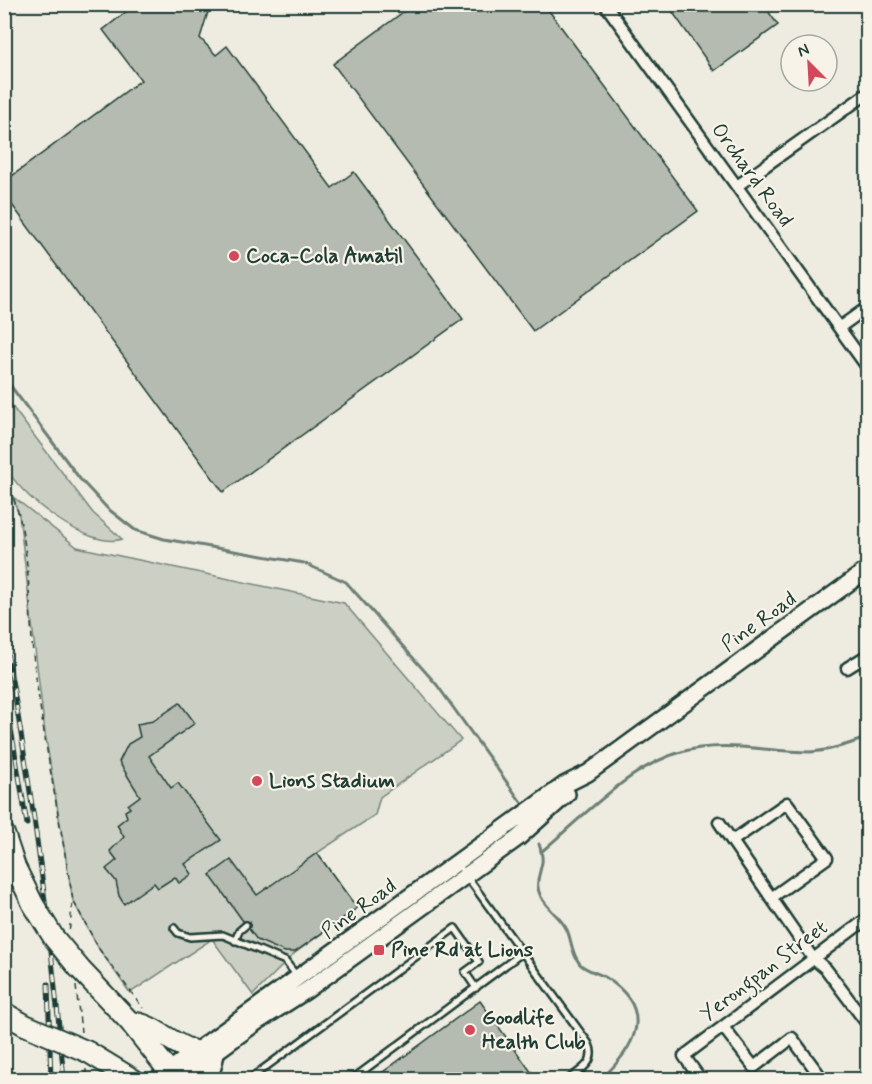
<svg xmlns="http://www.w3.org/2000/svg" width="872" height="1084" font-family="Mynerve,sans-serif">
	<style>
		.green { fill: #cccfc4; stroke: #76867c; stroke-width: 1.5 }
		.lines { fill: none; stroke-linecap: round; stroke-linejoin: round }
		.stream { stroke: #6c7e74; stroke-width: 3 }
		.building { fill: #b5bbb0; stroke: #1f3d34; stroke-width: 1.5 }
		.lane-casing { stroke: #1f3d34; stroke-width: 10 }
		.street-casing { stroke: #1f3d34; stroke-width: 15 }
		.secondary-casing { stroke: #1f3d34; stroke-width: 20 }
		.highway-casing { stroke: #1f3d34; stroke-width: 24 }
		.path { stroke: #1f3d34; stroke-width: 1.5; stroke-dasharray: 6 4.5; stroke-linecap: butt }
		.lane { stroke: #f7f3e8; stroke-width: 5 }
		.street { stroke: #f7f3e8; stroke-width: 10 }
		.secondary { stroke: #f7f3e8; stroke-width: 15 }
		.highway { stroke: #f7f3e8; stroke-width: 20 }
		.rail-casing { stroke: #1f3d34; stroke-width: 5 }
		.rail { stroke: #f7f3e8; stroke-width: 3; stroke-dasharray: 9; stroke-linecap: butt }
		.highway-bridge-casing { stroke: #1f3d34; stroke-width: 24; stroke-linecap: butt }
		.highway-bridge { stroke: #f7f3e8; stroke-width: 20 }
		.poi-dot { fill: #d1495b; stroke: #f7f3e8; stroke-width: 2 }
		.labels { text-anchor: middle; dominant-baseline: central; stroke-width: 4.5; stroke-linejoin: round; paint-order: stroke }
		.street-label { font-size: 21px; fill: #1f3d34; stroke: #f7f3e8 }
		.poi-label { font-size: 21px; font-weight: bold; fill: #1f3d34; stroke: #f7f3e8; text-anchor: start }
	</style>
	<rect width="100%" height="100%" fill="#eeece1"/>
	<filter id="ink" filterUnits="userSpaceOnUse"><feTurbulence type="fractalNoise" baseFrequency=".0167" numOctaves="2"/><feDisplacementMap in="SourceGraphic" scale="12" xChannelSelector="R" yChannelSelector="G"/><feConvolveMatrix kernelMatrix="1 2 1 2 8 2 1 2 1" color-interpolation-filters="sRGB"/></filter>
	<g filter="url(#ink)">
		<path class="green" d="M4 396 93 513 122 539C89 550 18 496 5 465 1 455 4 410 4 396Z
			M12 496 77 547 344 603 461 740 380 797 375 815 317 853 357 908 295 953 253 995 212 939 130 993 99 949 73 901 45 733 19 515Z"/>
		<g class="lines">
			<path class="stream" d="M4 377 80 479 107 508 135 530 164 539 304 563 346 582 437 685 521 802
				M539 844C541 850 543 856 542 862 540 875 534 884 541 897 547 909 561 917 567 930 572 941 571 953 580 964 586 971 600 973 608 979 657 1012 634 1049 600 1080
				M541 852C588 813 637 756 700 748 737 743 773 752 810 752 830 751 850 744 868 737"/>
		</g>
		<path class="building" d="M136 4H225L226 7 208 12 200 38 216 55 227 46 332 188 354 172 463 319 223 492 4 194V182L141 80 103 30Z
			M414 4H544L698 211 533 331 333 64Z
			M667 4H763L778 25 714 71Z
			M180 703 195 723 149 756 171 788 178 783 221 840 185 864 192 874 179 883 175 877 158 888 154 883 124 904 119 896 116 881 106 869 117 860 110 851 124 837 117 825 127 817 125 811 130 808 128 805 140 796 119 762 128 744 140 737 137 724 153 721Z
			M317 853 357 908 295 952H285L257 940 249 929 250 922 243 921 210 875 231 860 257 895Z
			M480 1001 537 1080H372Z"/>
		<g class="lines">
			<g class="lane-casing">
				<path id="lane" d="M457 863 589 1044C597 1062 581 1070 567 1080
					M174 928 178 933 190 937 223 935 285 961 297 976
					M235 941 239 931 246 925
					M248 1080 455 928 479 962 465 972 476 988
					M351 1080 522 953"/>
			</g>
			<g class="street-casing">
				<path id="street" d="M605 4 868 368
					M737 186 868 93
					M840 327 868 307
					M847 668 868 655
					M719 822 732 841
					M771 898 827 858 787 803 732 841 812 957 826 969 868 1025
					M723 1027 754 1067 792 1038 823 1080
					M701 1080 684 1056 868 918"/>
			</g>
			<g class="secondary-casing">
				<path id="secondary" d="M156 1080 564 785 588 773 868 569
					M177 1080 257 1022 307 990 518 838 567 794
					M205 1080 213 1067 217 1050"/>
			</g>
			<g class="highway-casing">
				<path id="highway" d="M4 834 15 867 33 904
					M79 968 130 1022 168 1070
					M130 1022C155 1024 170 1044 194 1051
					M88 1052 134 1080"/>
			</g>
			<path class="path" d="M4 480C32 520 28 613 34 663 44 742 60 822 73 901L69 933
				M74 902 99 949 143 1008
				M76 986 81 1032
				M86 1069 87 1080"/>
			<use href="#lane" class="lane"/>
			<use href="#street" class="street"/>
			<use href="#secondary" class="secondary"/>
			<use href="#highway" class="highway"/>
			<g class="rail-casing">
				<path id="rail" d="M4 635C31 782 51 930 64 1080
					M4 687 27 824
					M48 984 51 1080"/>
			</g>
			<use href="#rail" class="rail"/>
			<g class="highway-bridge-casing">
				<path id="highway-bridge" d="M33 904 54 938 79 968
					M4 1013 25 1025 88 1052"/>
			</g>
			<use href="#highway-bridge" class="highway-bridge"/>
		</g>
	</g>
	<g class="poi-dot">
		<circle cx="234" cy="256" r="6"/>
		<circle cx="257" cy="781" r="6"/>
		<rect x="373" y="944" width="12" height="12" rx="3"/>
		<circle cx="470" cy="1030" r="6"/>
	</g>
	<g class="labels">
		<g class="street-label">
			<text transform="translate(752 175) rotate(54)">Orchard Road</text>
			<text transform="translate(759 622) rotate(-36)">Pine Road</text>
			<text transform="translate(359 909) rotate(-36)">Pine Road</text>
			<text transform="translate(764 971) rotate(-37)">Yerongpan Street</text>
		</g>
		<g class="poi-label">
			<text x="246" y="256">Coca-Cola Amatil</text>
			<text x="269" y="781">Lions Stadium</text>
			<text x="391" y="950">Pine Rd at Lions</text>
			<text x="482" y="1018">Goodlife<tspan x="482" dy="24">Health Club</tspan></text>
		</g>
	</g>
	<rect width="872" height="1084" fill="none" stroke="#f7f3e8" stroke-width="24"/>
	<rect x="12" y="12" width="848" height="1060" fill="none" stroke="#1f3d34" stroke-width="2" filter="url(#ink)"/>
	<g transform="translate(809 63) rotate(336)"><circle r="28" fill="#f7f3e8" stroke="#a1aaa0" stroke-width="1.5"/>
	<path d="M0-4.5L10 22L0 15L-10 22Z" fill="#d1495b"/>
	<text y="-9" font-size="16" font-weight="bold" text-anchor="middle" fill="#1f3d34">N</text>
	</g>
</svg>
